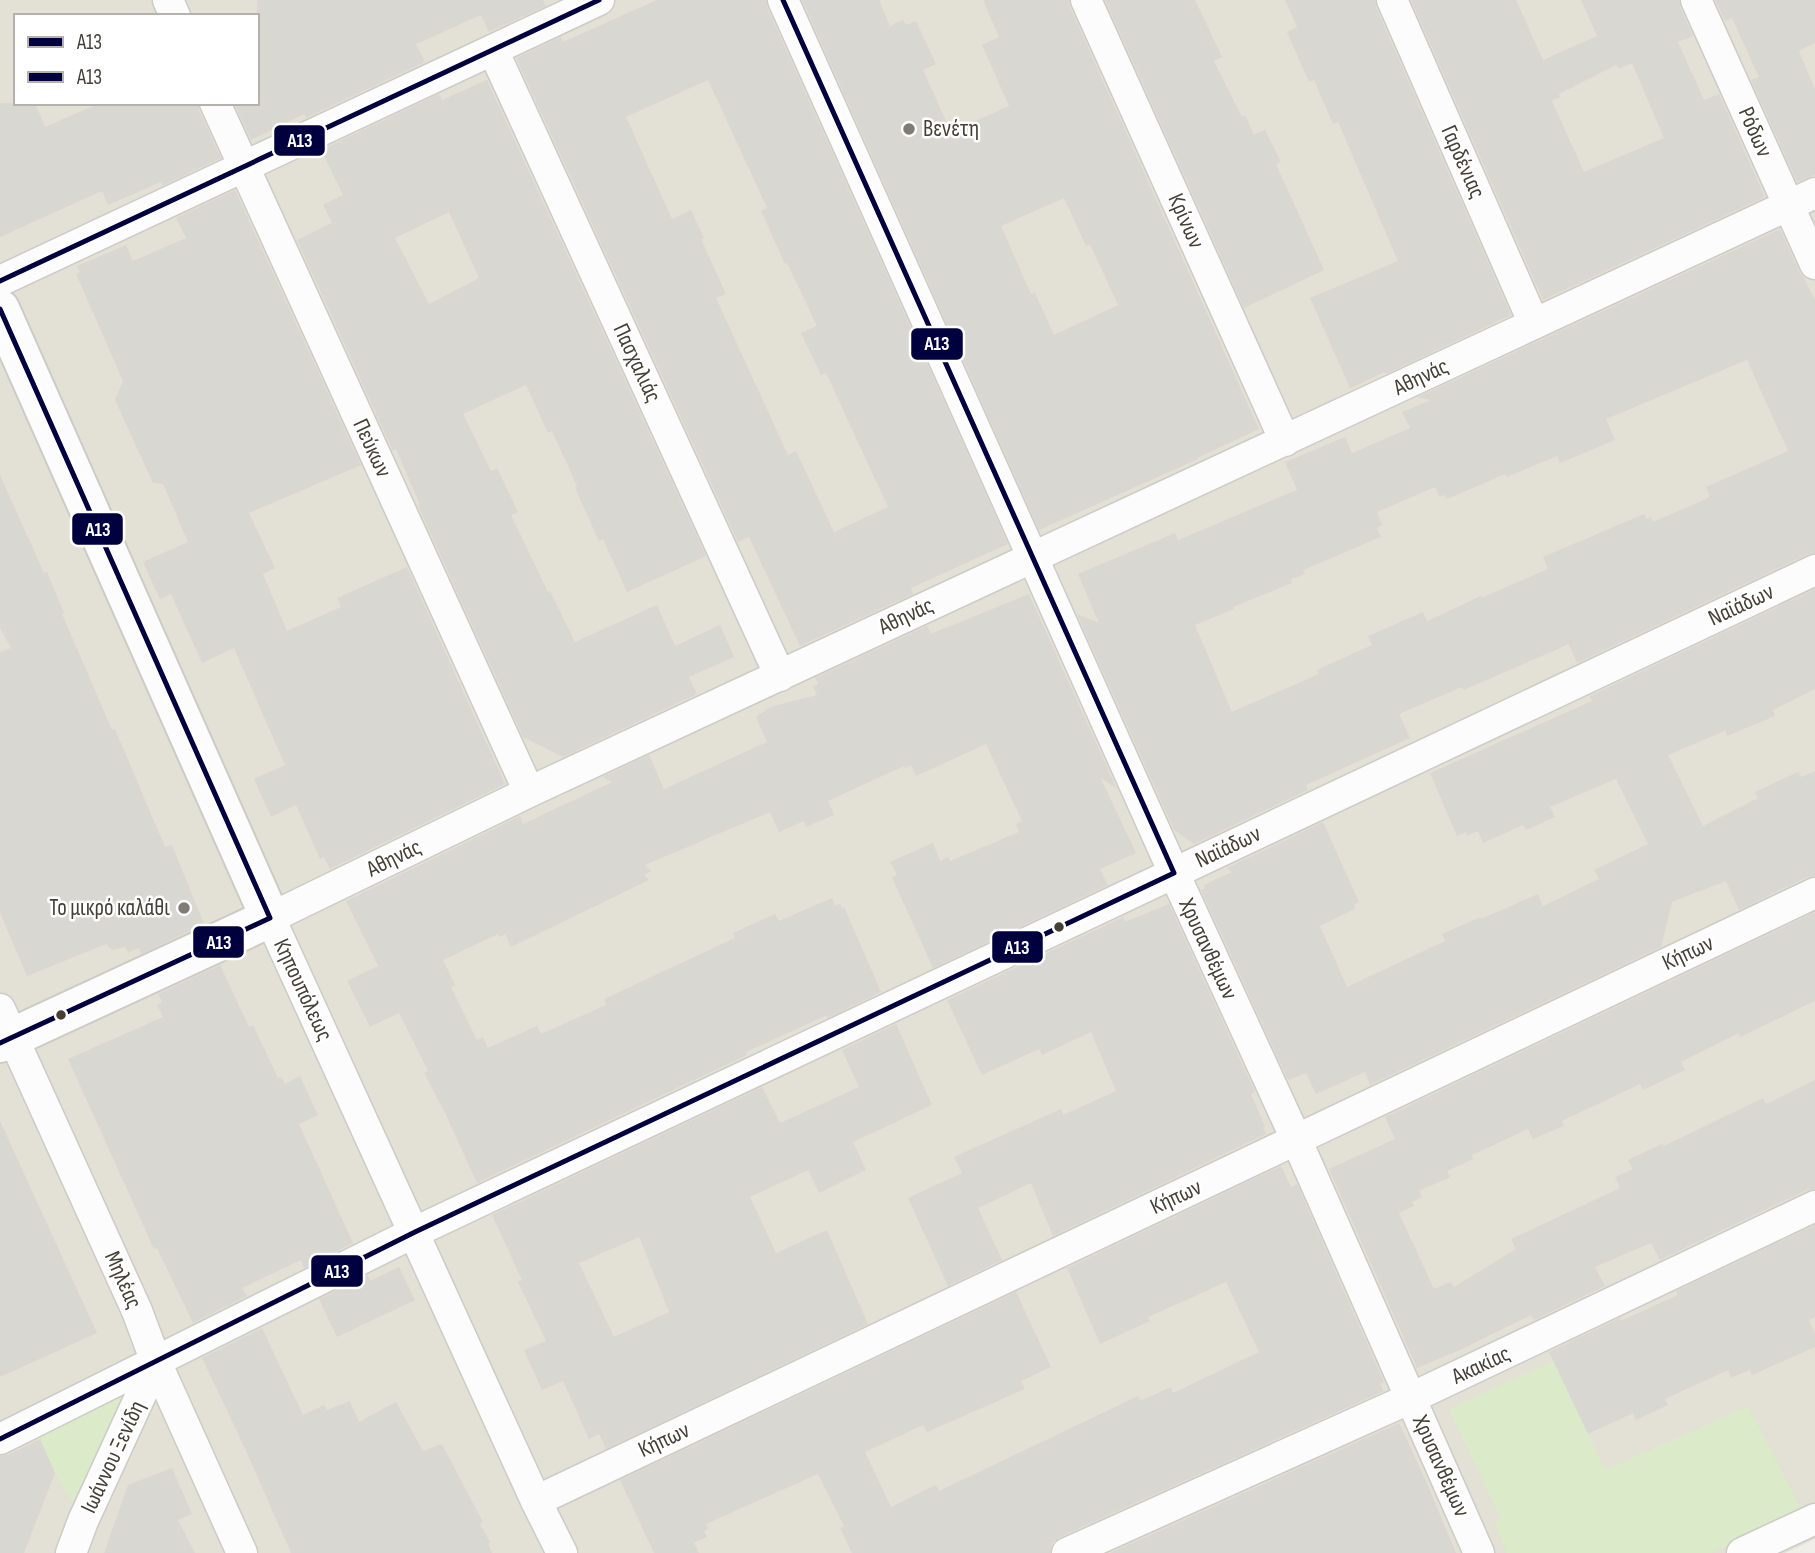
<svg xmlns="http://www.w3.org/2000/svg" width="1815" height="1553" font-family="'Sofia Sans Condensed',sans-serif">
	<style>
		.residential { fill: #e3e0d5; fill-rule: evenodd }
		.green { fill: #dbeac8 }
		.building { fill: #d9d7d1; fill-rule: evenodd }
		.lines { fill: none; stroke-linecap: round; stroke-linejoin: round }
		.minor-casing { stroke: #cdcbc6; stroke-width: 33 }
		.tertiary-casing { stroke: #cdcbc6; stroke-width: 42 }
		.minor { stroke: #fdfcfc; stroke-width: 30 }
		.tertiary { stroke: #fdfcfc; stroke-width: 38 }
		.bus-1-casing { stroke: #fff; stroke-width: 10 }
		.bus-2-casing { stroke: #fff; stroke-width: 10 }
		.bus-1 { stroke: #00003f; stroke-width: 5 }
		.bus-2 { stroke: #00003f; stroke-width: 5 }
		.poi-dot { fill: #807c74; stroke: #fff; stroke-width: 2.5 }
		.bus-dot { fill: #453f35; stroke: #fff; stroke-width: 2.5 }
		.labels { text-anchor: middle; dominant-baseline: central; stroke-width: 5; stroke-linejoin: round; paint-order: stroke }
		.poi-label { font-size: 23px; fill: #453f35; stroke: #fff; text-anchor: start }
		.street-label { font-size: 23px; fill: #453f35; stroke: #fff }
		.line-badge { stroke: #fff; stroke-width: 2.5 }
		.badge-label { font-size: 19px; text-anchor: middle; font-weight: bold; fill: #fff }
	</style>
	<rect width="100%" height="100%" fill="#efeee8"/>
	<path class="residential" d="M0 0H1815V1539L1785 1553H0ZM16 16H257V103H16Z"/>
	<path class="green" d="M1553 1361 1605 1470 1748 1406 1802 1511 1712 1553H1507L1494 1523 1501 1519 1449 1409Z
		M156 1362 83 1521 55 1473 36 1432Z"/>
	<path class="building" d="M257 0H543L546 6 489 32 481 15 416 44 425 62 306 118 304 114 251 140 234 103H257Z
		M657 0H766L767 7 1008 544 911 588 913 594 800 646 749 537 738 542 516 58 561 37 563 42ZM708 80 767 208 761 211 785 264 787 263 817 326 801 333 821 375 826 373 888 507 834 532 796 451 788 455 716 298 726 294 701 239 704 238 691 210 672 219 626 117Z
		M802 0H879L890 26 903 20 906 25 916 21 936 64 923 70 951 132 1009 106 982 45 999 37 983 0H1069L1070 7 1259 429 1197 458 1198 459 1039 530ZM1064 198 1086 246 1090 244 1118 305 1054 335 1035 293 1031 294 1001 226Z
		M1105 0H1195L1222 57 1214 61 1242 117 1245 115 1254 135 1265 130 1281 162 1276 164 1324 270 1244 308Z
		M1285 0H1375L1376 7 1511 315 1386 374 1385 372 1350 388 1310 298 1398 261 1338 122 1333 124 1314 80 1309 82 1287 32 1297 27Z
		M1411 0H1516L1543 60 1597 36 1581 0H1679L1680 7 1693 36 1678 42 1704 100 1719 94 1765 197 1543 300ZM1632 63 1664 138 1584 172 1552 101 1560 97 1559 94 1616 65 1619 69Z
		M1715 0H1815V43L1799 51 1815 89V175L1797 182 1751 80 1759 77 1732 18 1725 21Z
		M487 80 706 556 627 592 603 539 599 541 575 488 577 486 552 431 548 433 526 385 463 414 491 471 497 468 518 512 511 515 548 592 550 591 575 642 657 605 675 646 720 625 734 657 689 677 697 694 563 757 523 737 418 506 420 505 396 449 393 451 297 240 332 223 323 205 343 195 321 150 439 94 442 100ZM449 212 479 278 429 304 395 238Z
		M0 103H35L45 127 100 103H198L199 110 221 158 162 186 161 182 108 205 102 191 0 237Z
		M235 190 361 465 249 513 275 568 263 574 287 631 341 607 337 598 407 567 505 784 330 869 324 857 320 859 296 805 271 817 254 779 285 765 234 648 202 663 171 594 160 599 143 562 188 542 163 484 153 483 115 400 123 381 76 274 80 272 77 266 126 245 133 261 186 238 176 218Z
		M1780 229 1799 271 1804 278 1815 300V553L1808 554 1577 663 1569 644 1464 690 1462 687 1399 714 1410 738 1306 785 1308 790 1194 844 1174 830 1077 614 1099 623 1078 574 1175 533 1178 540 1297 490 1285 462 1345 437 1352 453 1410 428 1402 412 1431 400 1418 397ZM1747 360 1788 451 1706 487 1710 496 1706 499 1653 522 1651 517 1647 519 1644 514 1543 557 1548 569 1481 598V596L1427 621 1423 612 1368 636 1372 645 1317 670 1319 674 1232 712 1195 625 1234 609 1233 607 1292 583 1291 579 1305 574 1303 570 1381 537 1377 528 1382 525 1377 512 1435 487 1439 497 1445 495 1447 499 1505 474 1507 477 1557 456 1560 463 1615 440 1606 419Z
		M0 475 44 573 47 572 64 613 62 614 97 695 112 730 115 729 165 847 172 845 204 924 141 954 139 948 128 952 125 947 112 950 106 944 27 976 0 913V652L11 648 0 628Z
		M1815 589V689L1773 710 1775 716 1727 736 1725 731 1668 755 1703 826 1758 798 1755 792 1798 772 1801 777 1815 771V876L1807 877 1739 910 1726 881 1672 902 1661 947 1370 1085 1365 1072 1316 1094 1306 1073 1288 1080 1201 890 1205 888 1204 885 1232 872 1227 868 1323 822 1359 902 1354 904 1355 909 1320 926 1347 987 1445 941 1442 934 1481 917V919L1538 894 1543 906 1599 879 1594 870 1648 844 1616 779 1550 807 1555 817 1526 830 1523 825 1483 843 1478 831 1467 836 1466 832 1457 836 1430 773 1592 701 1590 696Z
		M1029 594 1117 789 1100 777 1136 853 1100 869 1108 885 933 968 894 882 892 877 897 875 890 862 933 843 940 861 948 857 950 861 1019 832 1016 824 1022 821 986 744 916 776 911 765 905 768 904 766 828 801 834 815 806 827 804 821 779 832 770 812 645 865 651 871 644 875 649 880 511 947 505 934 500 937 498 934 443 960 455 985 451 987 477 1040 483 1037 488 1048 537 1026 541 1034 606 1005 604 999 735 938 733 933 775 914 779 921 832 898 835 906 840 904 842 908 844 907 881 992 828 1018 827 1015 746 1052 747 1055 477 1183 445 1113 424 1073 428 1071 399 1013 370 1027 347 981 378 966 346 901 520 816 523 824 612 782 602 777 649 755 664 789 767 742 756 717 770 707 817 695 813 686 818 684 815 678 927 626 931 634Z
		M1169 904 1255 1092 1251 1094 1265 1126 1263 1127 1266 1134 1053 1236 1031 1183 978 1208 1002 1260 948 1286 908 1198 962 1173 954 1157 1061 1109 1063 1115 1116 1091 1091 1032 1042 1055 1039 1049 982 1075 947 1000 1123 917 1125 922Z
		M1815 912V1001L1740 1037 1739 1033 1681 1062 1685 1070 1643 1090 1640 1084 1562 1121 1564 1126 1533 1139 1528 1129 1472 1155 1473 1159 1447 1171 1450 1177 1419 1191 1422 1197 1412 1202 1414 1206 1399 1213 1434 1289 1451 1282 1454 1287 1516 1249 1511 1239 1620 1188 1615 1177 1633 1169 1628 1160 1662 1144 1664 1146 1763 1098 1766 1104 1815 1080V1189L1807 1190 1660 1260 1651 1243 1595 1267 1605 1286 1534 1320 1531 1315 1460 1350 1417 1368 1329 1169 1395 1139 1385 1117Z
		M220 965 249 1027 253 1025 278 1078 281 1077 285 1084 300 1076 318 1115 299 1124 353 1243 304 1268 301 1260 242 1288 247 1296 193 1323 157 1248 154 1249 68 1059 163 1017 157 1005 162 1002 158 994Z
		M896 1024 932 1105 853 1142 866 1170 819 1193 808 1170 750 1197 776 1253 827 1230 868 1324 606 1449 599 1434 589 1439 563 1381 542 1390 524 1350 546 1341 518 1282 522 1280 492 1215 762 1087 780 1123 859 1087 842 1050ZM639 1237 669 1312 614 1337 579 1263Z
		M0 1121 97 1333 0 1377Z
		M1281 1166 1291 1187 1297 1184 1384 1382 1380 1384 1384 1391 1060 1537 1052 1543 1050 1553H852L840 1528 844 1526 818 1474 706 1524 708 1529 704 1531 707 1537 694 1543 699 1553H654L620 1480 1016 1292 1051 1367 1021 1381 1025 1389 927 1432 923 1425 865 1452 891 1507 936 1485 939 1491 1138 1396 1140 1401 1171 1387 1173 1393 1259 1352 1226 1282 1148 1317 1150 1321 1100 1344 1067 1268Z
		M1815 1225V1317L1809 1320 1815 1333V1347L1752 1375 1750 1370 1731 1378 1728 1370 1665 1399 1668 1405 1636 1420 1633 1413 1588 1434 1549 1352 1620 1318 1621 1321 1678 1295 1676 1291Z
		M399 1267 415 1300 337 1337 319 1299 368 1275 370 1281Z
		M262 1328 303 1415 324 1405 327 1410 350 1401 359 1422 396 1402 423 1451 442 1444 483 1522 480 1524 490 1542 488 1544 492 1553H291L243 1444 202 1358Z
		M1399 1423 1425 1479 1456 1553H1110Z
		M40 1439 55 1473 24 1553H0V1456L8 1455Z
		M172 1468 192 1514 178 1520 195 1553H104L128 1485Z"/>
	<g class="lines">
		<g class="minor-casing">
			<path id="minor" d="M168 0 175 16
				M783 0 1174 873 1296 1139 1479 1553
				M1086 0 1285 441
				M1392 0 1534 324
				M1696 0 1815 264
				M493 50 780 676
				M215 103 529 792
				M0 281 599 0
				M0 1009 137 1311 156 1362 242 1553
				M0 1439 415 1232 1815 570
				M536 1501 1815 893
				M71 1553 83 1521 156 1362
				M562 1553 536 1501 270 918 529 792 1815 193
				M1067 1553 1411 1398 1815 1206
				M1742 1553 1815 1519"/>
		</g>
		<g class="tertiary-casing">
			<path id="tertiary" d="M0 309 270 918 0 1043"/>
		</g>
		<use href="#minor" class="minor"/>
		<use href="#tertiary" class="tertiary"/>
		<g class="bus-1-casing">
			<path id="bus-1" d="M0 281 599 0
				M0 1439 415 1232 1174 873 783 0"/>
		</g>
		<g class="bus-2-casing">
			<path id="bus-2" d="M0 309 270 918 0 1043"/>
		</g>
		<use href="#bus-1" class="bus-1"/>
		<use href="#bus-2" class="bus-2"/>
	</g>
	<g class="poi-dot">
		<circle cx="909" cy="129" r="7"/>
		<circle cx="184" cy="908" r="7"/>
	</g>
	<g class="bus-dot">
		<circle cx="1059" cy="927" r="6"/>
		<circle cx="61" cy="1015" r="6"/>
	</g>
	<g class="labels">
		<g class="poi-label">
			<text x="923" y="129">Βενέτη</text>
			<text x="170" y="908" text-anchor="end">Το μικρό καλάθι</text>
		</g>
		<g class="street-label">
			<text transform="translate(1755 132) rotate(66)">Ρόδων</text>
			<text transform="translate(1463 162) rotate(66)">Γαρδένιας</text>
			<text transform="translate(1186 221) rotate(66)">Κρίνων</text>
			<text transform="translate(637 363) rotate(65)">Πασχαλιάς</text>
			<text transform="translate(1421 377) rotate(-25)">Αθηνάς</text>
			<text transform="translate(372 448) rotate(65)">Πεύκων</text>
			<text transform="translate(1741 605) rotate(-25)">Ναϊάδων</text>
			<text transform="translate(906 616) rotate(-25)">Αθηνάς</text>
			<text transform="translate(1228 847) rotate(-25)">Ναϊάδων</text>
			<text transform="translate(394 858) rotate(-26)">Αθηνάς</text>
			<text transform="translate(1208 949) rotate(65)">Χρυσανθέμων</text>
			<text transform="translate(1688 953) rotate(-25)">Κήπων</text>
			<text transform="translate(303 990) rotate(65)">Κηπουπόλεως</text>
			<text transform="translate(1176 1197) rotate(-25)">Κήπων</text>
			<text transform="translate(123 1280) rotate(66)">Μηλέας</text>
			<text transform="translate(1481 1365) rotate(-25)">Ακακίας</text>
			<text transform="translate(664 1440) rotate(-25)">Κήπων</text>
			<text transform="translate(113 1457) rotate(-65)">Ιωάννου Ξενίδη</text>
			<text transform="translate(1441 1466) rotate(66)">Χρυσανθέμων</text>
		</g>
	</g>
	<g class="line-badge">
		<rect x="273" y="124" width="53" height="33" rx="7" fill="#00003f"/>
		<rect x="910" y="327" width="54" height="34" rx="7" fill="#00003f"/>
		<rect x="71" y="512" width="53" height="34" rx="7" fill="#00003f"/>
		<rect x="192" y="925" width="53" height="34" rx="7" fill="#00003f"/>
		<rect x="991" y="930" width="53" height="34" rx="7" fill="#00003f"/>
		<rect x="310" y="1254" width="54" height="34" rx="7" fill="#00003f"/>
	</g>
	<g class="badge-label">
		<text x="300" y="147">A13</text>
		<text x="937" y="350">A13</text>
		<text x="98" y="536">Α13</text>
		<text x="219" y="949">Α13</text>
		<text x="1017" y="954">A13</text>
		<text x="337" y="1278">A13</text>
	</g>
	<rect x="14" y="14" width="245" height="91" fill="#ffffff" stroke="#b5b2ae" stroke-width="2"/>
	<rect x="28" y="37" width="35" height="10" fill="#00003f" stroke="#b5b2ae" stroke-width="2"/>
	<text x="77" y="49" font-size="21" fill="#453f35">A13</text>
	<rect x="28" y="72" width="35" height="10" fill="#00003f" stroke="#b5b2ae" stroke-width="2"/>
	<text x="77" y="84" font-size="21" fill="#453f35">Α13</text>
</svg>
